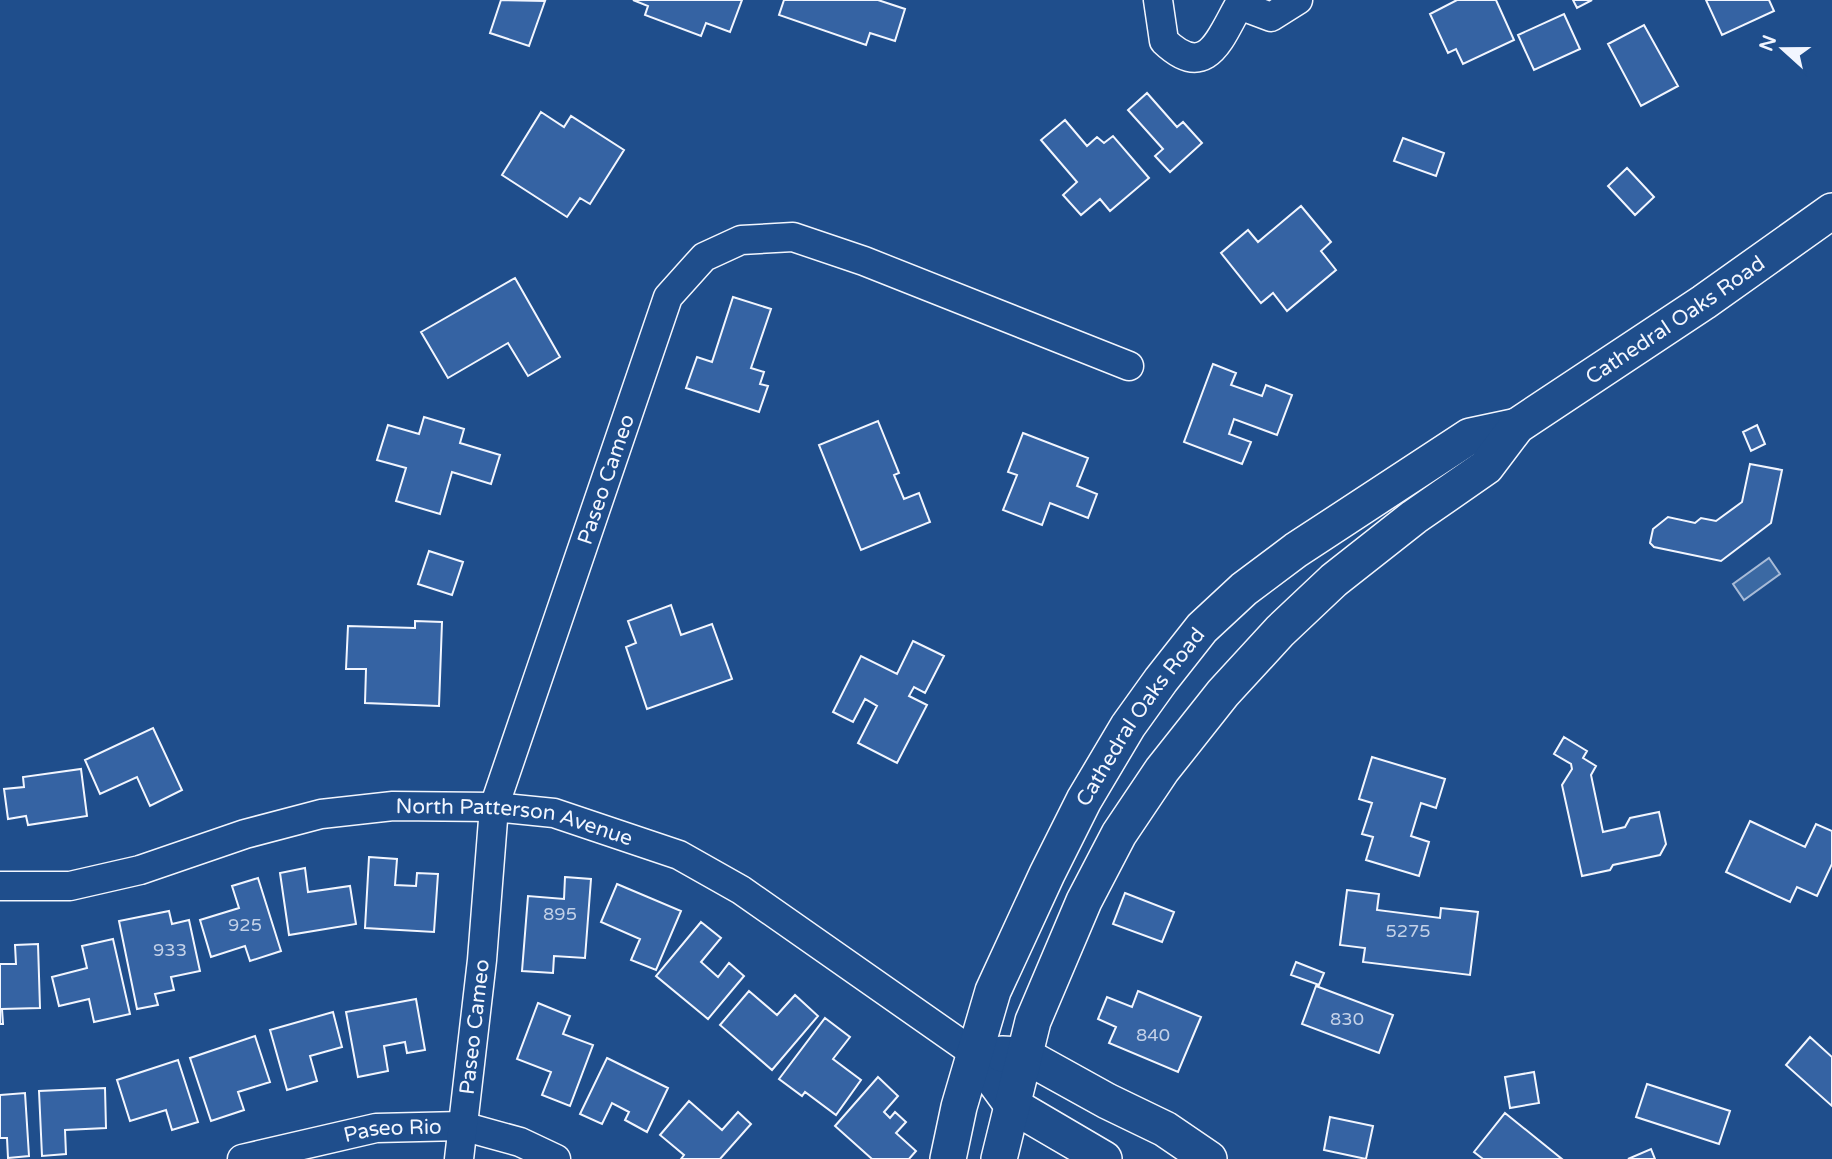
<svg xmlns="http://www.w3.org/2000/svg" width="1832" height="1159" font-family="'Varela Round',sans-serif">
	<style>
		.water { fill: #3b69a3; stroke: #a8bbd7; stroke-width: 2 }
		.building { fill: #3563a3; stroke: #f2f6ff; stroke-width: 2 }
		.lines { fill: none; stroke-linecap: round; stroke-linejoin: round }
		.minor-casing { stroke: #f2f6ff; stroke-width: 31 }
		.major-casing { stroke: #f2f6ff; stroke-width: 38 }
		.minor { stroke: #1f4e8c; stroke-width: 28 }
		.major { stroke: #1f4e8c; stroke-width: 35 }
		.labels { text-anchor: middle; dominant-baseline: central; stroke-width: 5; stroke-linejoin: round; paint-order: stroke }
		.number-label { font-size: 18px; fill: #c3d1e8 }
		.street-label { font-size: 21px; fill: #f2f6ff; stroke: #1f4e8c }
	</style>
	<rect width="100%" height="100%" fill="#1f4e8c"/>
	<path class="water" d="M1769 558 1780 574 1744 600 1733 584Z"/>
	<path class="building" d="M501 0 545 1 529 46 490 33Z
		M633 0H742L730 32 706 23 701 36 645 15 648 6Z
		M784 0H878L905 9 895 41 870 33 866 45 779 15Z
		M1457 0H1496L1514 40 1463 64 1456 49 1448 53 1430 14Z
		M1573 0H1592L1577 8Z
		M1706 0H1769L1774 11 1722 35Z
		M1564 14 1580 49 1534 70 1518 35Z
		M1644 25 1678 86 1641 106 1608 44Z
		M1147 93 1177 127 1183 122 1202 143 1170 172 1155 156 1163 149 1128 110Z
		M541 112 564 127 571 116 624 150 590 204 580 198 567 217 502 175Z
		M1065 120 1087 146 1097 137 1104 143 1113 136 1149 178 1110 211 1100 199 1081 215 1063 195 1077 182 1041 140Z
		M1403 138 1444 153 1436 176 1394 161Z
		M1627 168 1654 197 1635 215 1608 186Z
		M1301 206 1331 242 1321 251 1336 270 1287 311 1273 293 1261 303 1221 253 1248 230 1258 242Z
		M515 278 560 357 528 376 508 343 448 378 421 332Z
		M733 297 771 309 751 368 764 372 760 384 768 386 759 412 686 388 697 357 712 362Z
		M1213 364 1236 373 1231 385 1262 396 1266 385 1292 395 1277 435 1234 419 1229 434 1251 442 1242 464 1184 442Z
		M424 417 464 429 460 443 500 455 491 484 452 472 440 514 396 501 406 468 377 460 388 425 419 434Z
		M878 421 899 473 894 475 904 499 919 493 930 522 861 550 819 445Z
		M1757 425 1765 444 1751 451 1743 432Z
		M1023 433 1088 458 1077 486 1097 494 1088 518 1050 503 1042 525 1003 510 1017 475 1008 472Z
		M1750 464 1782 470 1771 523 1721 561 1654 547 1650 543 1653 529 1668 517 1695 523 1701 518 1716 521 1742 502Z
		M429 551 463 562 452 595 418 584Z
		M671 605 681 635 712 624 732 679 647 709 626 647 636 643 628 621Z
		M415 621 442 622 439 706 365 703 366 669H346L348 626 415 628Z
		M913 641 944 656 925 693 914 687 909 696 927 705 897 763 858 743 877 706 865 699 853 722 833 712 861 656 897 674Z
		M153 728 182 790 150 806 137 777 100 794 85 760Z
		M1564 737 1587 751 1583 758 1596 766 1591 775 1603 832 1625 827 1630 818 1659 812 1666 844 1660 855 1613 865 1610 870 1582 876 1562 785 1572 769 1571 764 1554 754Z
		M1372 757 1445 779 1436 808 1421 803 1411 836 1429 842 1419 876 1366 860 1373 837 1362 834 1372 803 1359 799Z
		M81 769 87 816 28 825 26 816 8 819 4 789 24 787 23 777Z
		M1750 821 1805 847 1816 824 1832 831V864L1817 896 1797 887 1790 902 1726 872Z
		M369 857 397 859 395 885 416 886 417 873 438 874 434 932 365 928Z
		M305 868 308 892 350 886 356 924 289 935 280 873Z
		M565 877 591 879 585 958 554 956 553 973 522 971 528 896 564 899Z
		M258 878 281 951 250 961 245 946 211 957 200 920 239 908 232 886Z
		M617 884 681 911 656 970 631 960 640 939 601 922Z
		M1347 890 1379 894 1377 910 1440 918 1441 908 1478 912 1470 975 1363 962 1365 948 1340 945Z
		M1125 893 1174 912 1162 942 1113 924Z
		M169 911 172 924 189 920 200 971 171 977 174 990 155 994 158 1005 137 1009 119 921Z
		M701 922 721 938 701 962 718 977 729 963 744 976 708 1019 656 976Z
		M113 939 130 1014 94 1022 89 999 59 1006 52 977 87 968 82 946Z
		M38 944 40 1008 2 1009 3 1024H0V964H16L15 945Z
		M1296 962 1324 973 1319 985 1291 975Z
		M1316 986 1393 1015 1379 1053 1302 1024Z
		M749 991 777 1015 795 995 818 1016 772 1070 720 1025Z
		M1138 991 1201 1017 1178 1072 1109 1043 1116 1027 1098 1019 1107 997 1132 1007Z
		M416 999 425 1050 407 1053 405 1042 384 1046 388 1071 358 1077 346 1012Z
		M538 1003 570 1016 563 1034 593 1045 570 1106 542 1095 551 1072 517 1059Z
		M333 1012 342 1047 310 1056 317 1081 287 1090 270 1030Z
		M825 1018 850 1037 833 1059 861 1080 836 1115 805 1092 802 1096 779 1079Z
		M255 1036 270 1082 238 1092 244 1110 211 1121 190 1058Z
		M1810 1037 1832 1057V1106L1786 1065Z
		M607 1058 668 1088 647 1132 625 1120 629 1112 612 1103 602 1124 580 1114Z
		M178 1060 198 1122 172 1130 166 1110 130 1121 117 1080Z
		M1534 1072 1539 1103 1510 1108 1505 1077Z
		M878 1077 898 1096 884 1112 890 1118 895 1112 906 1122 896 1133 916 1151 909 1159H872L835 1126Z
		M1647 1084 1730 1111 1719 1144 1636 1117Z
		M105 1088 106 1128 65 1130 66 1154 42 1156 39 1091Z
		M25 1093 29 1156 8 1158 7 1138H0V1095Z
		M689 1101 722 1130 738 1112 751 1124 720 1159H681L684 1155 660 1135Z
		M1505 1113 1562 1159H1483L1474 1152Z
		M1330 1117 1373 1126 1366 1159 1324 1150Z
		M1651 1149 1655 1159H1628Z"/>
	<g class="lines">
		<g class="minor-casing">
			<g id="minor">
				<path d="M1158 0 1164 41C1207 82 1220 38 1239 5L1271 17 1298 0"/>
				<path id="s1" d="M0 886H70L140 870 245 834 321 814 393 806 494 807 554 813 679 855 741 890 974 1053"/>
				<path id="s2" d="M242 1159 376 1128 462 1126 520 1142 556 1159"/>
				<path id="s3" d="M459 1159 482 960 494 807 668 297 704 257 741 240 793 237 864 261 1129 366"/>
			</g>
		</g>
		<g class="major-casing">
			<g id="major">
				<path d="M974 1053 1012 1105 1104 1159"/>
				<path d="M1002 1054 1024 1055 1107 1101 1165 1129 1209 1159"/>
				<path id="s4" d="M948 1159 959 1107 993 991 1047 874 1084 800 1128 726 1161 680 1202 628 1244 589 1296 550 1470 436 1517 426"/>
				<path id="s5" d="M999 1159 1033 1021 1084 901 1119 834 1162 770 1223 693 1280 631 1334 580 1414 517 1486 467 1517 426 1704 302 1832 211"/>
			</g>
		</g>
		<use href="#minor" class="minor"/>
		<use href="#major" class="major"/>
	</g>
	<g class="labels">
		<g class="number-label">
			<text x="560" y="914">895</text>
			<text x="245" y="925">925</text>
			<text x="1408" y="931">5275</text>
			<text x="170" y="950">933</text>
			<text x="1347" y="1019">830</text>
			<text x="1153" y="1035">840</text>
		</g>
		<g class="street-label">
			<text stroke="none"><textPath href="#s5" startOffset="1113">Cathedral Oaks Road</textPath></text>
			<text stroke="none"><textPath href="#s3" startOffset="700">Paseo Cameo</textPath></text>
			<text stroke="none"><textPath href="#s4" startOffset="486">Cathedral Oaks Road</textPath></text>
			<text stroke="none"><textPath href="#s1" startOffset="527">North Patterson Avenue</textPath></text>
			<text stroke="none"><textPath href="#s3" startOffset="133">Paseo Cameo</textPath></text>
			<text stroke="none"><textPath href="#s2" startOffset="154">Paseo Rio</textPath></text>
		</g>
	</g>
	<g transform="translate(1783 49) rotate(291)" stroke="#1f4e8c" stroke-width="5" paint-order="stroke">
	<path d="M0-5L12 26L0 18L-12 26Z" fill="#f2f6ff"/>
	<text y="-10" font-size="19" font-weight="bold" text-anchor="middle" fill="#f2f6ff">N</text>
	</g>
</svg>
